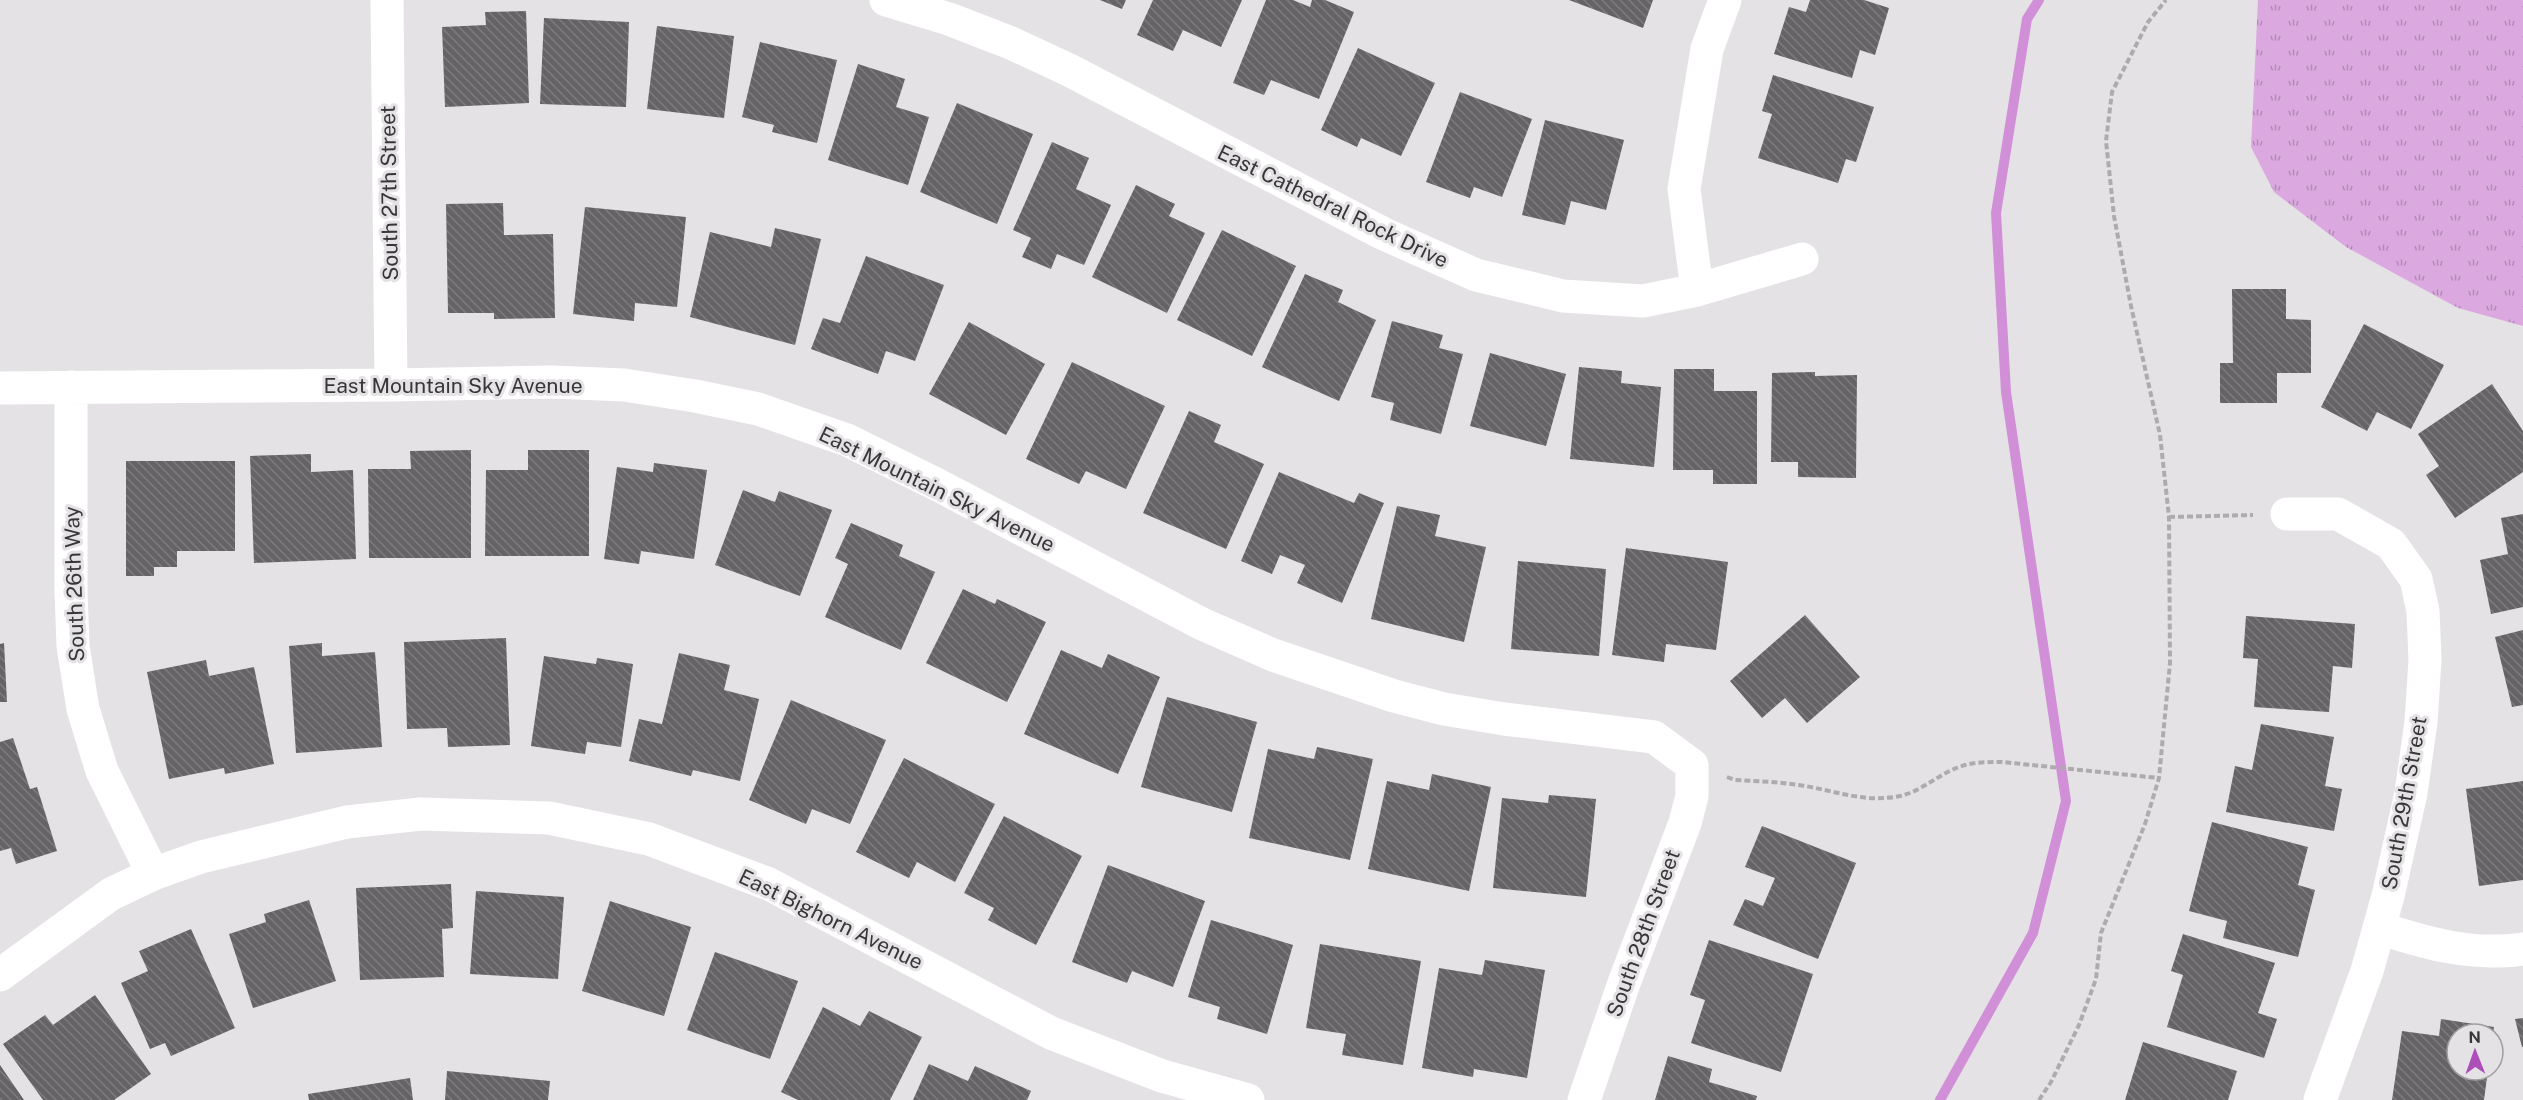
<svg xmlns="http://www.w3.org/2000/svg" width="2523" height="1100" font-family="'Public Sans',sans-serif">
	<style>
		.grass { fill: url(#grass-tufts) }
		.lines { fill: none; stroke-linecap: round; stroke-linejoin: round }
		.stream { stroke: #d08fd7; stroke-width: 10 }
		.building { fill: url(#building-back-hatch) }
		.path { stroke: #aeabaf; stroke-width: 4; stroke-dasharray: 6 3; stroke-linecap: butt }
		.minor { stroke: #fff; stroke-width: 33 }
		.labels { text-anchor: middle; dominant-baseline: central; stroke-width: 6; stroke-linejoin: round; paint-order: stroke }
		.street-label { font-size: 21px; fill: #383738; stroke: #e5e2e6 }
	</style>
	<defs>
		<pattern id="grass-tufts" width="24" height="20" patternUnits="userSpaceOnUse" patternTransform="scale(1.5)"><rect width="24" height="20" fill="#dba9e0"/><path d="M3 7l-1-3M5 7V3M7 7l1-3M15 17l-1-3M17 17v-4M19 17l1-3" fill="none" stroke="#b38ab7"/></pattern>
		<pattern id="building-back-hatch" width="6" height="6" patternUnits="userSpaceOnUse" patternTransform="scale(1.5)"><rect width="6" height="6" fill="#666366"/><path d="M-1 5l2 2M0 0l6 6M5-1l2 2" fill="none" stroke="#7d7b7d"/></pattern>
	</defs>
	<rect width="100%" height="100%" fill="#e5e2e6"/>
	<path class="grass" d="M2258 0H2523V326L2458 308 2346 247 2274 192 2251 147Z"/>
	<g class="lines">
		<path class="stream" d="M1940 1100 2033 933 2066 801 2006 392 1996 213 2027 19 2039 0"/>
	</g>
	<path class="building" d="M1100 0H1126L1122 9Z
		M1153 0H1242L1221 47 1183 30 1173 51 1137 35Z
		M1266 0H1293L1310 7 1312 0H1325L1354 12 1319 99 1271 80 1264 95 1233 83Z
		M1569 0H1653L1643 28Z
		M1810 0H1864L1889 8 1875 55 1860 50 1852 78 1774 54 1789 7 1806 12Z
		M526 11 529 103 445 107 442 27 486 25 485 12Z
		M544 18 629 22 626 107 540 104Z
		M657 26 734 36 724 118 647 109Z
		M760 42 837 60 817 143 772 132 774 125 742 117Z
		M1358 48 1435 83 1401 156 1361 138 1357 147 1321 130Z
		M858 64 905 79 896 107 929 117 908 185 828 160Z
		M1773 75 1874 107 1856 162 1846 159 1838 183 1758 158 1772 114 1762 111Z
		M1460 92 1532 119 1502 197 1474 187 1470 198 1426 182Z
		M957 103 1033 134 997 224 920 192Z
		M1545 120 1624 140 1606 210 1571 201 1565 225 1522 215Z
		M1052 142 1089 158 1076 189 1111 205 1084 265 1057 254 1051 269 1022 257 1031 238 1013 230Z
		M1136 185 1175 204 1169 216 1205 233 1167 313 1092 277Z
		M503 203 504 235 553 234 555 318 494 319V313H448L446 204Z
		M585 207 686 217 677 307 635 303 634 321 573 314Z
		M775 228 821 239 795 345 690 317 710 232 771 247Z
		M1222 230 1296 266 1252 356 1177 320Z
		M866 256 944 285 915 361 886 351 878 374 811 349 823 318 840 323Z
		M1305 274 1343 290 1338 302 1376 320 1339 401 1262 367Z
		M2232 289H2286V319L2311 320V373H2277V403H2220V363H2233Z
		M1392 321 1443 335 1439 348 1463 354 1441 434 1390 420 1394 403 1371 397Z
		M969 322 1045 364 1006 435 929 394Z
		M2364 324 2444 365 2411 429 2377 412 2367 431 2321 407Z
		M1490 353 1566 374 1546 446 1470 426Z
		M1072 362 1165 406 1126 489 1086 471 1079 484 1026 459Z
		M1579 367 1622 371 1621 383 1661 387 1654 467 1570 459Z
		M1674 369H1714V391H1757V484H1713V470H1673Z
		M1815 372V376L1857 375 1856 478 1798 477V462H1771L1772 373Z
		M2492 384 2523 431V472L2455 518 2426 475 2439 466 2418 434Z
		M1189 411 1221 425 1214 442 1264 464 1226 549 1143 513Z
		M471 450V558H369L368 469H411L410 451Z
		M528 450H589V556H485L486 470H528Z
		M311 454V472L353 470 356 559 254 563 250 456Z
		M126 461H235V551H177V567H154V576H126Z
		M654 463 707 470 694 559 641 551 639 564 604 559 617 467 653 472Z
		M1279 472 1354 503 1359 493 1384 503 1342 603 1297 583 1305 565 1280 555 1272 574 1241 561Z
		M743 490 775 502 779 491 832 510 800 596 715 565Z
		M1397 506 1440 515 1435 536 1486 547 1464 642 1371 619Z
		M2523 514V607L2491 614 2480 560 2508 554 2501 518Z
		M851 523 903 545 899 556 935 572 901 650 825 617 848 564 835 558Z
		M1626 548 1728 562 1716 650 1666 644 1664 662 1612 655Z
		M1518 561 1606 569 1599 656 1511 649Z
		M963 589 995 604 997 599 1046 622 1007 702 926 663Z
		M1805 615 1860 677 1807 723 1785 698 1762 718 1730 681Z
		M2246 616 2355 624 2352 668 2333 666 2329 712 2254 707 2258 659 2243 658Z
		M2523 630V705L2512 707 2495 637Z
		M506 638 510 745 448 747 447 728 407 729 404 642Z
		M4 643 7 702H0V644Z
		M322 643V656L375 652 382 747 296 753 289 646Z
		M1061 650 1102 668 1108 654 1160 677 1118 774 1024 734Z
		M679 653 730 665 724 690 759 699 740 781 693 770 691 776 629 761 639 719 662 724Z
		M544 656 596 664 597 658 633 664 621 747 587 742 585 754 531 746Z
		M206 660 209 676 254 667 274 764 225 774 224 768 169 779 147 672Z
		M1167 697 1257 722 1232 812 1141 787Z
		M791 700 886 740 850 824 812 809 806 824 749 800Z
		M2261 724 2334 737 2325 786 2342 789 2334 831 2226 812 2235 766 2252 770Z
		M13 738 30 789 37 787 57 851 16 864 11 848 0 851V742Z
		M1317 747 1373 759 1350 860 1249 838 1268 749 1314 759Z
		M904 758 995 804 955 882 917 862 909 878 856 852Z
		M1432 774 1491 787 1469 891 1368 869 1387 781 1429 790Z
		M2523 781V880L2479 886 2466 789Z
		M1549 795 1596 799 1586 897 1493 888 1502 798 1548 803Z
		M1004 816 1082 856 1036 945 988 920 994 908 964 893Z
		M2212 822 2308 847 2298 885 2315 890 2298 957 2223 938 2227 921 2189 911Z
		M1762 826 1856 863 1818 959 1733 925 1745 899 1763 906 1775 878 1745 867Z
		M1108 865 1205 901 1173 987 1132 971 1127 983 1072 962Z
		M451 884 453 928 442 929 444 977 360 980 356 888Z
		M476 891 564 897 558 979 470 974Z
		M309 900 336 981 253 1008 229 934 266 922 264 914Z
		M610 901 691 927 664 1016 582 991Z
		M1211 920 1293 945 1267 1034 1217 1019 1220 1007 1188 997Z
		M191 929 235 1028 171 1056 165 1043 150 1049 121 983 148 971 139 951Z
		M2183 934 2275 963 2258 1013 2277 1019 2264 1058 2167 1027 2183 975 2171 971Z
		M1709 940 1813 974 1781 1072 1691 1043 1705 1000 1690 995Z
		M1320 944 1421 961 1403 1065 1342 1055 1346 1034 1306 1028Z
		M715 952 798 981 770 1059 687 1030Z
		M1485 960 1545 970 1527 1078 1474 1069 1473 1077 1422 1068 1439 968 1482 975Z
		M95 995 151 1074 114 1100H43L3 1044 45 1015 53 1025Z
		M823 1007 860 1026 869 1011 922 1037 890 1100H798L781 1092Z
		M2523 1018V1047H2522L2515 1019Z
		M2441 1019 2494 1027 2493 1034H2457V1070H2488L2484 1100H2392L2402 1031 2439 1036Z
		M2143 1042 2237 1071 2228 1100H2125Z
		M1668 1056 1712 1069 1709 1082 1757 1096 1756 1100H1655Z
		M929 1064 968 1081 975 1066 1031 1091 1027 1100H913Z
		M0 1065 24 1100H0Z
		M447 1071 550 1081 548 1100H445Z
		M410 1078 413 1100H309L308 1094Z"/>
	<g class="lines">
		<path class="path" d="M2169 517 2253 515
			M1727 777 1735 780C1756 781 1778 782 1799 785 1832 790 1861 802 1894 797 1921 794 1939 772 1965 765 1976 762 1990 762 2002 762L2159 778
			M2039 1100 2051 1082 2079 1025 2096 979 2101 933 2145 824 2159 778 2170 663 2169 517 2160 435 2131 306 2114 216 2106 141 2112 92 2148 22 2166 0"/>
		<path class="minor" d="M387 0 391 385
			M886 0 949 19 1011 43 1069 70 1384 234 1476 275 1563 296 1643 301 1697 290 1802 259
			M1697 290 1684 189 1707 49 1725 0
			M71 387V592L73 646 83 709 102 771 153 874
			M0 388 391 385 553 382 624 385 695 396 758 409 847 440 938 485 1202 624 1273 655 1394 696 1444 709 1504 719 1654 737 1692 765V796L1685 823 1624 983 1584 1100
			M2287 514H2338L2391 544 2416 579 2423 611 2425 660 2421 722 2411 793 2388 896 2367 971 2320 1100
			M2379 928C2429 944 2470 956 2523 949
			M0 975 111 894 153 874 201 857 347 822 421 814 549 818 649 839 769 884 1051 1033 1162 1076 1248 1100"/>
	</g>
	<g class="labels">
		<g class="street-label">
			<text transform="translate(389 193) rotate(-91)">South 27th Street</text>
			<text transform="translate(1333 206) rotate(26)">East Cathedral Rock Drive</text>
			<text x="453" y="385">East Mountain Sky Avenue</text>
			<text transform="translate(937 489) rotate(26)">East Mountain Sky Avenue</text>
			<text transform="translate(74 584) rotate(-92)">South 26th Way</text>
			<text transform="translate(2404 803) rotate(-80)">South 29th Street</text>
			<text transform="translate(831 919) rotate(26)">East Bighorn Avenue</text>
			<text transform="translate(1643 933) rotate(-70)">South 28th Street</text>
		</g>
	</g>
	<g transform="translate(2475 1052) rotate(359)"><circle r="28" fill="#e5e2e6" stroke="#a09ea0" stroke-width="1.5"/>
	<path d="M0-4.5L10 22L0 15L-10 22Z" fill="#ac4fb8"/>
	<text y="-9" font-size="16" font-weight="bold" text-anchor="middle" fill="#383738">N</text>
	</g>
</svg>
